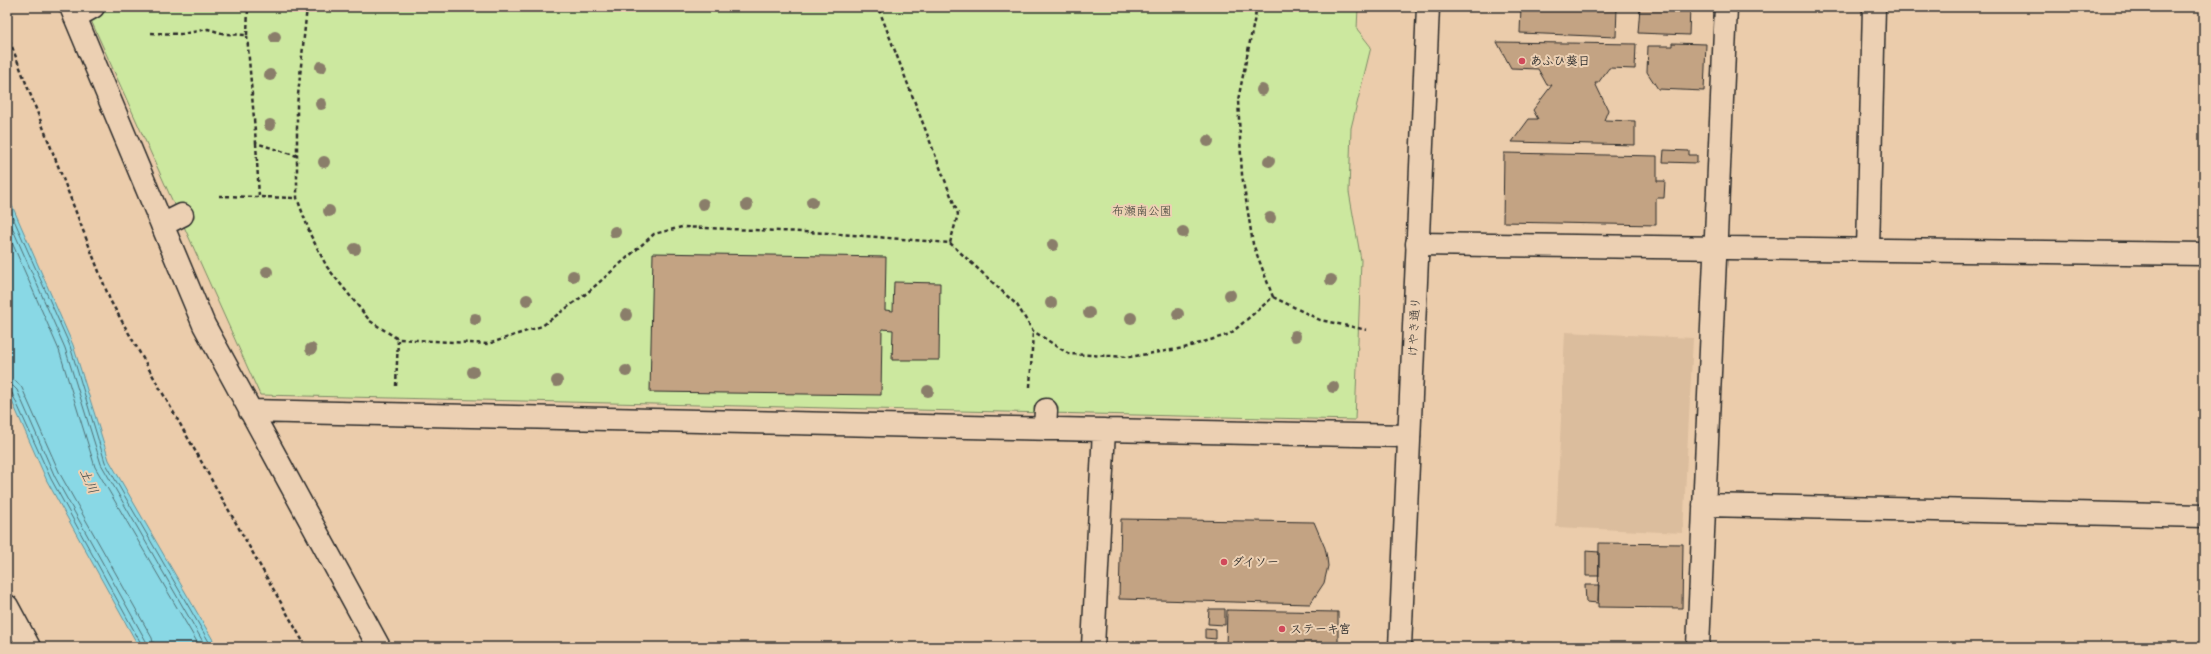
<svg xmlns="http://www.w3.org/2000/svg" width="2211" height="654" font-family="'Shantell Sans','Klee One',sans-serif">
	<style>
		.built { fill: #dbbd9d }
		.green { fill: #cce89f; stroke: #7c8a65 }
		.water { fill: #89d8e5; stroke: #63939b }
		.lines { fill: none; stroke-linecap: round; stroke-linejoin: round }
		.shore { stroke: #517075; stroke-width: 1 }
		.building { fill: #c3a383; stroke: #2b2b2b }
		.street-casing { stroke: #2b2b2b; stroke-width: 25 }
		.secondary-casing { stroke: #2b2b2b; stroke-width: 25 }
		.path { stroke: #2b2b2b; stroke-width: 2.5; stroke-dasharray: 4 3; stroke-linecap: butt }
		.street { stroke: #ecd0b3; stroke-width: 22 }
		.secondary { stroke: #ecd0b3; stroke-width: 22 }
		.tree { fill: #8a7e6b }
		.poi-dot { fill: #d1495b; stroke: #ecd0b3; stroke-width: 1.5 }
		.labels { text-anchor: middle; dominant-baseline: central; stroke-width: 4; stroke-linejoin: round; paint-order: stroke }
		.poi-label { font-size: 12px; font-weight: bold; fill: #2b2b2b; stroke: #ecd0b3; text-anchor: start }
		.park-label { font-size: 12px; fill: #3b3e37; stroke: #ecd0b3 }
		.street-label { font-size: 12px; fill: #2b2b2b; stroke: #ecd0b3 }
		.water-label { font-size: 13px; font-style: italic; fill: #394547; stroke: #ecd0b3 }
	</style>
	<rect width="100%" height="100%" fill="#ebccab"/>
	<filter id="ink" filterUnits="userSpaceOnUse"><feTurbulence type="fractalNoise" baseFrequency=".025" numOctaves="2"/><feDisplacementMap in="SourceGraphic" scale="8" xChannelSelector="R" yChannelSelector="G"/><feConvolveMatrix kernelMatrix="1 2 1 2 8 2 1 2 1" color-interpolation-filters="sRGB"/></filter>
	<g filter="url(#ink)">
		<path class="built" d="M1565 332 1693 338 1683 533 1556 527Z"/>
		<path class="green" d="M85 7H1358L1357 29 1371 47 1351 128 1349 192 1361 260 1355 420 260 395Z"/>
		<path class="water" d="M7 194 73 345 109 460 217 647H139L47 481 7 390Z"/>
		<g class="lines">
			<path class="shore" d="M7 204 70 346 105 462 212 647
				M7 216 65 348 101 464 206 647
				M7 231 59 350 95 467 200 647
				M7 379 16 381 22 388 60 474 152 638 154 647
				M7 385 13 386 17 390 55 477 146 641 148 647
				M7 390 12 393 51 479 143 647"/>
		</g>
		<path class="building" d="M1521 7H1617L1616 37 1520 33Z
			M1640 7H1690L1689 35 1638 33Z
			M1497 42 1636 44 1635 69 1609 68 1598 83H1595L1608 110 1604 120 1635 121V145L1512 142 1529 119H1538L1533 110 1552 85H1547L1538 69 1511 68Z
			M1672 43 1706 44 1704 91 1658 89 1647 72 1648 46H1672Z
			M1664 150 1689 151V155H1697V163L1663 162Z
			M1504 153 1657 156V181H1665L1664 198H1656V225L1503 222Z
			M653 253 886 257 885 310 893 311 894 282 940 283 939 360H892L893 330 882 329 881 395 650 392Z
			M1121 519 1314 522 1325 548 1327 558 1328 566 1324 583 1310 604 1119 599Z
			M1599 543 1683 544 1682 608 1598 607Z
			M1586 551 1599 552V576H1586Z
			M1585 585H1599L1598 603 1586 602Z
			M1209 609H1225V625L1208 624Z
			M1227 610 1338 612V647H1226Z
			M1205 628 1216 629V639L1205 638Z"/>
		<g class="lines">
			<g class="street-casing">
				<path id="street" d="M71 7 204 325 379 647
					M75 17 93 7
					M162 225 182 215
					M1417 244 2204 254
					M1868 249 1874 7
					M250 411 1104 430
					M1045 429 1046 410
					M1704 505 2204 516
					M7 606 29 647
					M1093 647 1104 430 1409 436
					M1698 647 1726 7"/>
			</g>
			<g class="secondary-casing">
				<path id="secondary" d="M1400 647 1428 7"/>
			</g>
			<path class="path" d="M307 7 297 105V198L311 236 327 267 370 321 398 339 488 344 542 326 587 293 654 234 682 227 828 233 950 243 958 214 878 7
				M151 33 182 34 208 29 225 34 247 35 256 143 297 156
				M7 34 110 300 306 647
				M247 35 248 7
				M256 143 259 197
				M219 196 297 198
				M950 243 1017 305 1033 331 1069 354 1129 357 1184 348 1230 334 1273 297 1253 244 1242 175 1238 100 1257 7
				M1273 297 1320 320 1367 330
				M396 386 398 339
				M1030 387 1033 331"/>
			<use href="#street" class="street"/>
			<use href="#secondary" class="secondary"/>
		</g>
		<g class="tree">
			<circle cx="275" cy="37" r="6"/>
			<circle cx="321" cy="67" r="6"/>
			<circle cx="270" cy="75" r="6"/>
			<circle cx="1262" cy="90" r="6"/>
			<circle cx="321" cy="104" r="6"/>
			<circle cx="270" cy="125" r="6"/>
			<circle cx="1208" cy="141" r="6"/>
			<circle cx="1269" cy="161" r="6"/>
			<circle cx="324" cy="162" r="6"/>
			<circle cx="812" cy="202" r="6"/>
			<circle cx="703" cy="204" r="6"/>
			<circle cx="747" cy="205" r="6"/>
			<circle cx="329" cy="211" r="6"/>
			<circle cx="1270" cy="218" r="6"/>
			<circle cx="615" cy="232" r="6"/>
			<circle cx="1183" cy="232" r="6"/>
			<circle cx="1053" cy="245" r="6"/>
			<circle cx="355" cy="249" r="6"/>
			<circle cx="267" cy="272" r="6"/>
			<circle cx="573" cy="276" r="6"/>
			<circle cx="1331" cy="280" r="6"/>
			<circle cx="1230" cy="295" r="6"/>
			<circle cx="527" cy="300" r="6"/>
			<circle cx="1051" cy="303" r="6"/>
			<circle cx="1089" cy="313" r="6"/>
			<circle cx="1178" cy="314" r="6"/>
			<circle cx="626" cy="315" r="6"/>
			<circle cx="1131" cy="318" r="6"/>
			<circle cx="475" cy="319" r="6"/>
			<circle cx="1295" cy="336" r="6"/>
			<circle cx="311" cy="349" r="6"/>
			<circle cx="626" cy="371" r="6"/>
			<circle cx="473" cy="372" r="6"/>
			<circle cx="557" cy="381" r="6"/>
			<circle cx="1333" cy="387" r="6"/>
			<circle cx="928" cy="391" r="6"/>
		</g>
	</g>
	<g class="poi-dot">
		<circle cx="1522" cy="61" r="4"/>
		<circle cx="1224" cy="562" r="4"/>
		<circle cx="1282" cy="629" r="4"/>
	</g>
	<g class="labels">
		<g class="poi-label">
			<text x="1530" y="61">あふひ葵日</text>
			<text x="1232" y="562">ダイソー</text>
			<text x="1290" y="629">ステーキ宮</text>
		</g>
		<g class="park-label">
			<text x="1142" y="211">布瀬南公園</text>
		</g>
		<g class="street-label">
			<text transform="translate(1414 327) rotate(-87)">けやき通り</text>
		</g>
		<g class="water-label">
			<text transform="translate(89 481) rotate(65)">土川</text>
		</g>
	</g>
	<rect width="2211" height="654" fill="none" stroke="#ecd0b3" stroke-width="24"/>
	<rect x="12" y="12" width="2187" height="630" fill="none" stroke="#2b2b2b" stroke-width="1.5" filter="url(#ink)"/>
</svg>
